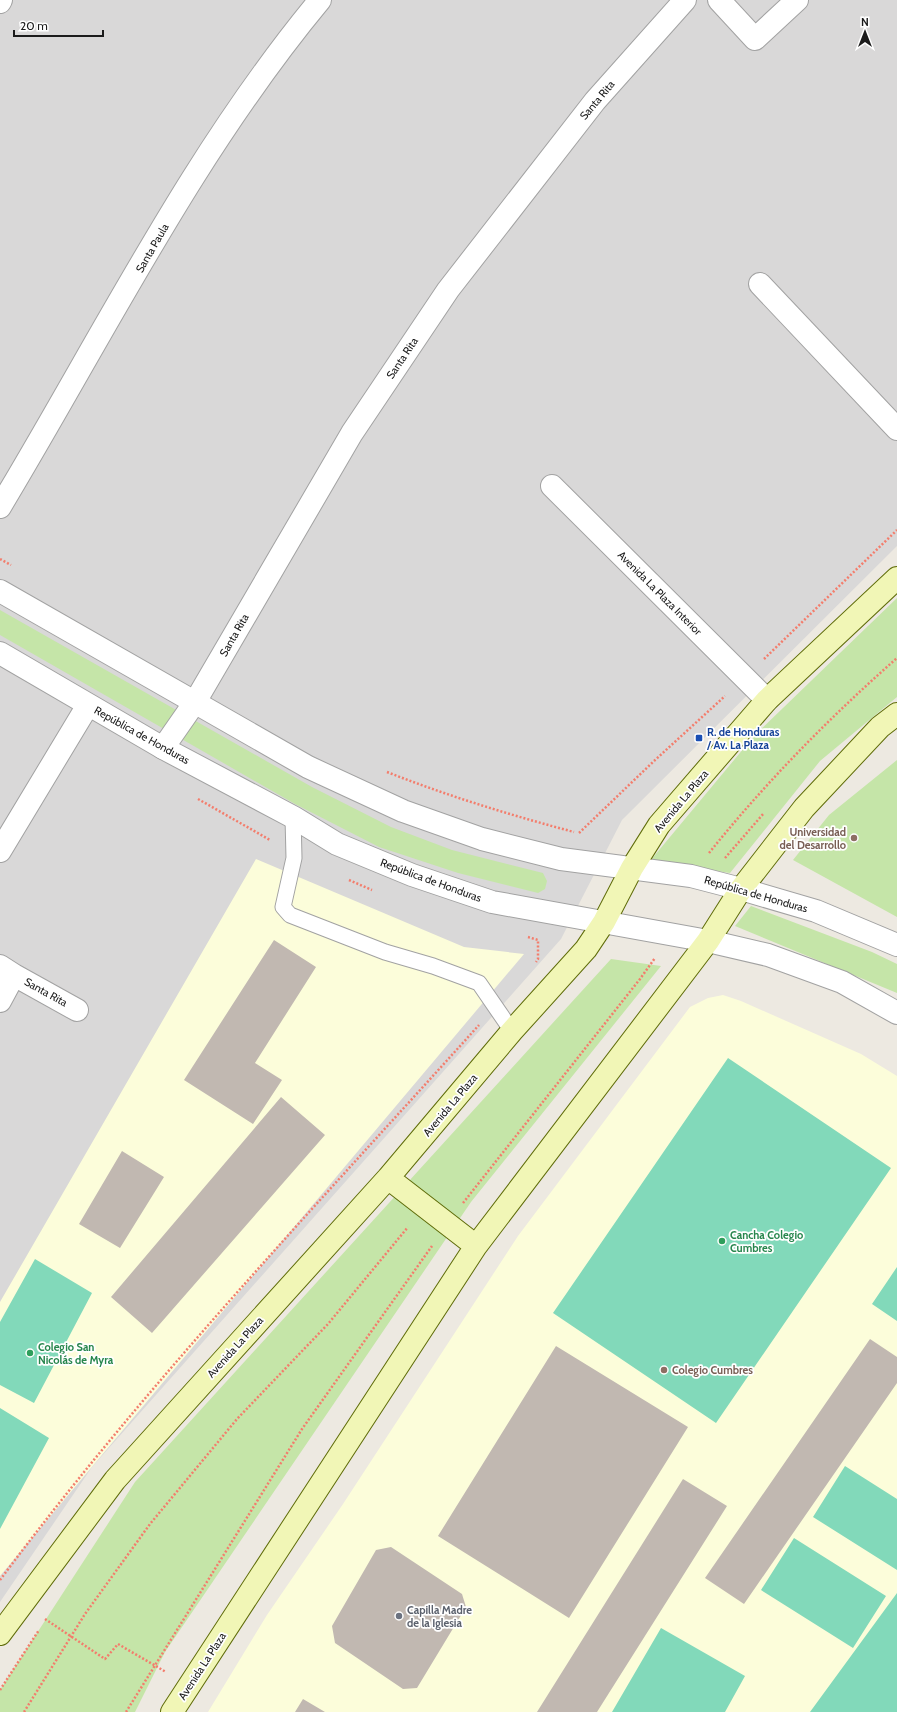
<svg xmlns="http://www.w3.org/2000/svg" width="897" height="1712" font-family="Cabin,sans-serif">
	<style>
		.residential { fill: #d9d8d8 }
		.education { fill: #fcfdda }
		.grass { fill: #c5e5a8 }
		.pitch { fill: #82d9ba }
		.building { fill: #c1b8b1 }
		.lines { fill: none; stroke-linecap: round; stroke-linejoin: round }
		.service-casing { stroke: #a2a2a2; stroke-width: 17 }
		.minor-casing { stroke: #a2a2a2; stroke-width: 24 }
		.tertiary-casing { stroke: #a2a2a2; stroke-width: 24 }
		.secondary-casing { stroke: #5f6c09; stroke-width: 24 }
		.path { stroke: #f37d6c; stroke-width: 2.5; stroke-dasharray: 2 2; stroke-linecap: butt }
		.service { stroke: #fff; stroke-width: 15 }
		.minor { stroke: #fff; stroke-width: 22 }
		.tertiary { stroke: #fff; stroke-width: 22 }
		.secondary { stroke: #f1f6b6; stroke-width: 22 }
		.transit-dot { fill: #1a4fb4; stroke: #fff; stroke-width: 1.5 }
		.education-dot { fill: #8d6e63; stroke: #fff; stroke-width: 1.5 }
		.leisure-dot { fill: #2e9e5b; stroke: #fff; stroke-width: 1.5 }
		.worship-dot { fill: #6b7280; stroke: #fff; stroke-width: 1.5 }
		.labels { text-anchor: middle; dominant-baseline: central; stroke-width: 3.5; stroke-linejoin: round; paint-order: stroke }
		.street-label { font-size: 11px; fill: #1b1b1b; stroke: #fff }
		.transit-label { font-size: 11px; font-weight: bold; fill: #164399; stroke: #fff; text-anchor: start }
		.education-label { font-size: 11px; font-weight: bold; fill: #785e54; stroke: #fff; text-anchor: end }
		.leisure-label { font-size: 11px; font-weight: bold; fill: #27864d; stroke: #fff; text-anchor: start }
		.worship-label { font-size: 11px; font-weight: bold; fill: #5b616d; stroke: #fff; text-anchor: start }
	</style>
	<rect width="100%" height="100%" fill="#ede9e1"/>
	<path class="residential" d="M0 0H897V546L622 820 561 939 92 1467 0 1602Z"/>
	<path class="education" d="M256 859 464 947 524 954 0 1576V1302Z
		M723 995 741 1001 861 1054 897 1076V1712H208L267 1615 343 1504 518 1236 690 1007 708 998Z"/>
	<path class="grass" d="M897 598V697L820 761 730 873 650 861 754 736Z
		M0 610 312 787 391 827 452 850 543 873 547 881 545 889 538 893 458 873 379 847 295 804 0 635Z
		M897 760V917L793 860 829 815Z
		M751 906 872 952 897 964V993L735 926Z
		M611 959 661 966 471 1202 165 1652 135 1712H0V1690L135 1482Z"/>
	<path class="pitch" d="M728 1058 891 1168 716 1423 553 1313Z
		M35 1259 92 1293 34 1403 0 1385V1322Z
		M897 1267V1321L872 1304Z
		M0 1408 49 1438 0 1529Z
		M845 1466 897 1499V1570L813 1517Z
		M794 1538 886 1596 853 1648 761 1590Z
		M897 1593V1712H810Z
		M661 1628 745 1676 725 1712H612Z"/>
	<path class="building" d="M274 940 316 967 255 1063 282 1080 253 1124 184 1080Z
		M281 1097 325 1135 152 1333 111 1297Z
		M122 1151 164 1177 120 1248 79 1224Z
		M870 1339 897 1357V1383L744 1604 705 1578Z
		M556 1346 688 1427 569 1618 438 1536Z
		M683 1479 727 1506 597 1712H537Z
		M391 1547 462 1594 466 1607 417 1688 403 1689 335 1643 332 1626 376 1550Z
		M303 1699 325 1712H295Z"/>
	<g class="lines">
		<g class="service-casing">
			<path id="service" d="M293 817 294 858 283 907 290 915 385 952 433 966 479 983 512 1031"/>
		</g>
		<g class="minor-casing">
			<path id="minor" d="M719 0 755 39 797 0
				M0 2 1 0
				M760 284 897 429
				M552 486 767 700
				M0 507C103 336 192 154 320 0
				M163 748 195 702 352 433 448 290 595 101 685 0
				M0 851 88 705
				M741 889 816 911 897 945
				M708 941 768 955 842 982 897 1013
				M0 966 14 975 0 1001
				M14 975 77 1010"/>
		</g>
		<g class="tertiary-casing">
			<path id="tertiary" d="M0 591 308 767 403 811 482 839 561 859 691 876 741 889
				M0 653 163 748 293 817 337 844 412 875 492 902 708 941"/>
		</g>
		<g class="secondary-casing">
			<path id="secondary" d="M388 1178 476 1246
				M0 1634 115 1480 388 1178 512 1031 586 949 604 922 632 868 659 825 767 700 897 578
				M172 1712 476 1246 708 941 741 889 804 808 880 727 897 714"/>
		</g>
		<path class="path" d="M0 559 11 565
			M764 659 897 530
			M387 772C448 796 510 815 574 832
			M198 799 270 840
			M579 833 654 761 725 696
			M709 853C766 782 829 718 897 658
			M725 858 764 813
			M349 880 372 890
			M528 937 538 940V959L536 962
			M463 1203 640 979 655 958
			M0 1580C146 1384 316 1206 479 1025
			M45 1619 105 1659 118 1644 166 1672
			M0 1690 39 1630
			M24 1712 85 1614 150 1524 237 1419 328 1324 408 1227
			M126 1712 302 1429 432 1246"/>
		<use href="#service" class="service"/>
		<use href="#minor" class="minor"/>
		<use href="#tertiary" class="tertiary"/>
		<use href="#secondary" class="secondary"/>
	</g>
	<rect class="transit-dot" x="695" y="734" width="8" height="8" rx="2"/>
	<g class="education-dot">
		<circle cx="854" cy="838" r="4"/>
		<circle cx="664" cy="1370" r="4"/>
	</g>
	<g class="leisure-dot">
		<circle cx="722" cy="1241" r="4"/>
		<circle cx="30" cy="1353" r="4"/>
	</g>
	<circle class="worship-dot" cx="399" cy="1616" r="4"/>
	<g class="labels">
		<g class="street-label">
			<text transform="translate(597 100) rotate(-50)">Santa Rita</text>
			<text transform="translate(152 248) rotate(-60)">Santa Paula</text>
			<text transform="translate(402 358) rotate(-56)">Santa Rita</text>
			<text transform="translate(660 593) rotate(45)">Avenida La Plaza Interior</text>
			<text transform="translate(234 635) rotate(-60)">Santa Rita</text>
			<text transform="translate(142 735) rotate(29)">República de Honduras</text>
			<text transform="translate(681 801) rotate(-50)">Avenida La Plaza</text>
			<text transform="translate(431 880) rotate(20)">República de Honduras</text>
			<text transform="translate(756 894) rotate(16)">República de Honduras</text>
			<text transform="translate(46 992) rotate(29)">Santa Rita</text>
			<text transform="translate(450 1105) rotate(-50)">Avenida La Plaza</text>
			<text transform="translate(235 1347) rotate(-48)">Avenida La Plaza</text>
			<text transform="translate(202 1666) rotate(-57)">Avenida La Plaza</text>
		</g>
		<g class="transit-label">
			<text x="707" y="732">R. de Honduras<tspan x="707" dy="13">/ Av. La Plaza</tspan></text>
		</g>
		<g class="education-label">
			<text x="846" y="832">Universidad<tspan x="846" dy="13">del Desarrollo</tspan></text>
			<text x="672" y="1370" text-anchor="start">Colegio Cumbres</text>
		</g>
		<g class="leisure-label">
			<text x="730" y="1235">Cancha Colegio<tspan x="730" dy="13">Cumbres</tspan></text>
			<text x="38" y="1347">Colegio San<tspan x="38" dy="13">Nicolás de Myra</tspan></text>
		</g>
		<g class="worship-label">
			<text x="407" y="1610">Capilla Madre<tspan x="407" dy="13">de la Iglesia</tspan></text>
		</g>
	</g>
	<g transform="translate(865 32)" stroke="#ffffff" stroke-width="3" paint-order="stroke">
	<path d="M0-3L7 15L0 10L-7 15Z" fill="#1b1b1b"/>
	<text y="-6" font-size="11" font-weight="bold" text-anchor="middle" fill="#1b1b1b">N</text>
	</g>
	<path d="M14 30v6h89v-6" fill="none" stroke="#1b1b1b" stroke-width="2"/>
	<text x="20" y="30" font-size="12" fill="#1b1b1b" stroke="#ffffff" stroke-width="3" paint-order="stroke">20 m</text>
</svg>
